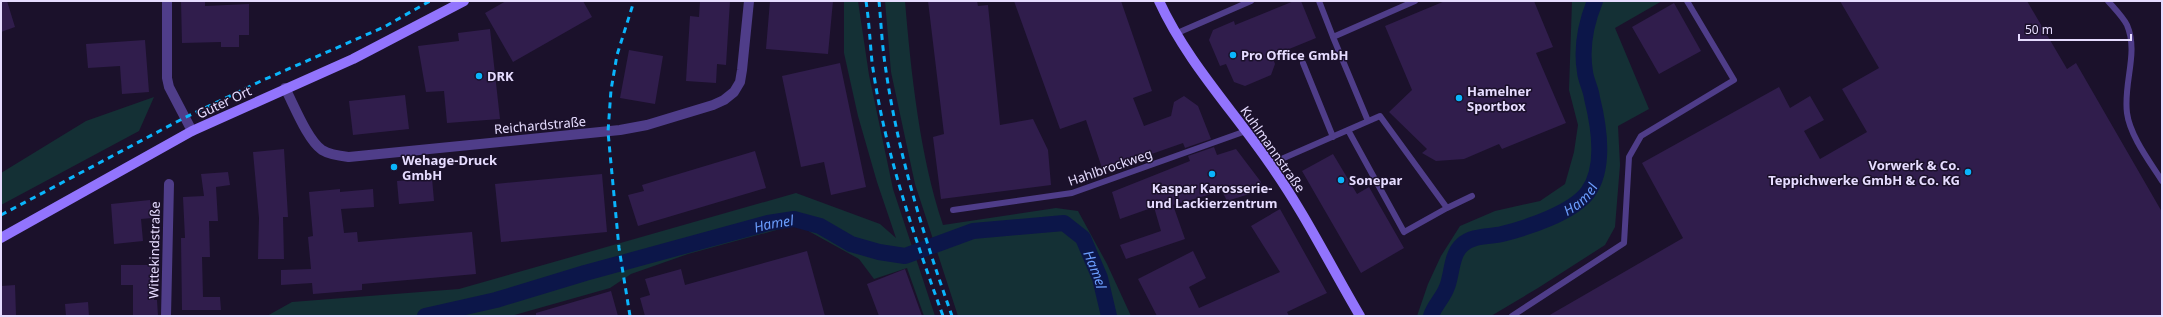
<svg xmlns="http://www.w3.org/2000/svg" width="2163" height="317" font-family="'Noto Sans',sans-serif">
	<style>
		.green { fill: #143035 }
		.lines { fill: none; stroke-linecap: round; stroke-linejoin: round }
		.canal { stroke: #0c1649; stroke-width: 16 }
		.building { fill: #301d4c }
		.lane { stroke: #4f3d89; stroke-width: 6 }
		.street { stroke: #4f3d89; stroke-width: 10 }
		.secondary { stroke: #9274fd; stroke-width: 10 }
		.rail { stroke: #0ab5fc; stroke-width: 3; stroke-dasharray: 6 5; stroke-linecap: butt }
		.poi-dot { fill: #0ab5fc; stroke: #1b112b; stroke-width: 1.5 }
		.labels { text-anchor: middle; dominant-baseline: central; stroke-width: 3; stroke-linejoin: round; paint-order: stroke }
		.poi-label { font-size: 13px; font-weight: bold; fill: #e6dcff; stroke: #1b112b; text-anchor: start }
		.street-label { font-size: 13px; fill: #e6dcff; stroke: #1b112b }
		.water-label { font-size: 14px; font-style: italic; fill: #6b9dfd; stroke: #1b112b }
	</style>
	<rect width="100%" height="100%" fill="#1b112b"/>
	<path class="green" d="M844 1H858L869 75 893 189 935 316H924L907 268 874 279 859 259 803 228 791 226 688 254 631 274 610 288 511 316H267L292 302 459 289 796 193 880 224 896 238 877 182 858 116 844 53Z
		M885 1H905C911 73 920 157 943 225L1056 208 1078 211 1107 264 1131 316H958L915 184 891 72Z
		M1572 1H1662L1615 28 1649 109 1618 126 1620 165 1617 202 1615 227 1605 245 1538 288 1491 316H1417L1428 284 1441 256 1460 226 1495 211 1540 201 1565 184 1574 152 1578 125 1569 90Z
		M154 97 139 131 1 205V173L86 121Z"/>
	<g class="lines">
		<g class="canal">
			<path id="s1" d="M425 316 496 300 585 273 768 223 794 219 820 226 851 244 879 252 905 256 973 231 1064 223 1083 238 1100 278 1109 316"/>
			<path id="s2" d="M1431 316C1434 306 1443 298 1447 287 1452 275 1451 255 1462 245 1472 235 1490 237 1502 234 1526 228 1573 213 1588 192 1606 167 1599 126 1592 98 1591 89 1586 81 1585 72 1581 48 1586 23 1595 1"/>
		</g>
	</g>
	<path class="building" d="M1 1H7L15 27 1 32Z
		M181 1H205V6L249 4V35H239V47H221V42L182 43Z
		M506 1H583L592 17 513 62 485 13Z
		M700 1H730L726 65 717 64 716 83 686 81 690 16 699 17Z
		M770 1H833L828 54 766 49Z
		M928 1H977L978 6 988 5 1000 125 1033 119 1048 150 1051 185 941 199 933 137 944 134Z
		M1014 1H1121L1152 91 1133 98 1144 126 1171 116 1174 102 1184 96 1198 106 1211 139 1185 148 1183 143 1103 171 1086 120 1060 129Z
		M1294 1H1301L1316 38 1272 56 1275 64 1271 75 1245 86 1234 82 1226 64 1220 66 1209 40 1213 30 1234 21 1235 25Z
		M1445 1H1534L1553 47 1536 53 1566 123 1502 149 1499 144 1464 159 1436 161 1422 153 1427 149 1389 112 1412 90 1385 26Z
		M1840 1H2027L2067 69 2076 63 2162 212V316H1548L1683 238 1642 163 1779 87 1790 108 1810 96 1824 120 1804 131 1820 159 1867 132 1842 89 1879 68Z
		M1674 3 1701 51 1659 74 1632 27Z
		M490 29 500 119 447 123 444 91 426 92 418 46 459 41 458 33Z
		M145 40 149 92 122 94 120 66 88 68 86 44Z
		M629 50 663 56 655 104 620 98Z
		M840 63 866 187 831 195 824 162 801 167 782 76Z
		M405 95 409 129 353 135 349 101Z
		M1214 147 1217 155 1236 149 1261 182 1262 190 1227 201 1222 191 1173 205 1185 239 1126 259 1120 245 1161 231 1154 207 1120 219 1112 192 1190 161 1188 156Z
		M284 149 288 217H283L284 259H258L259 218 253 152Z
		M755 151 766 188 638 226 628 195 644 191 642 185Z
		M1333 154 1357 194 1369 187 1404 248 1361 273 1302 171Z
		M228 172 230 185 216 187 218 221H209L210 257H202L203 297H220L221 310H182L181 238H185L183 197 204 196 201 174Z
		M602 174 607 232 501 242 495 184Z
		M432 178 434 201 399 204 397 181Z
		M340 189V192L373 189 374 207 341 209 344 233 357 232 358 242 472 232 476 274 362 284V290L313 294 312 283 281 285V270L311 269 308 237 313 236 309 192Z
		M150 200 152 218 141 219 143 241 114 244 111 204Z
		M1280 209 1327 293 1287 312 1289 316H1157L1138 279 1193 251 1206 278 1189 287 1199 308 1280 272 1251 226Z
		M807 251 825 316H645L640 298 650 295 645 279 681 269 685 285Z
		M121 265H154V300H157L158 316H133V285H121Z
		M905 269 922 316H879L867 284Z
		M15 285 16 315H1V286Z
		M611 291 618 316H536V313Z
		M88 302 89 316H66L65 304Z"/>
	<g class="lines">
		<path class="lane" d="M1319 1 1333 37 1415 1
			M2108 1C2114 8 2123 17 2127 25 2139 53 2123 83 2127 113 2130 136 2150 162 2162 181
			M1175 34 1251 1
			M1333 37 1368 121
			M1303 63 1333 137
			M1348 130 1404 232 1447 208 1472 196
			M1270 164 1380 116 1447 208
			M953 210 1072 193 1246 131
			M1512 316 1624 243 1629 157 1641 136 1734 80 1687 1"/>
		<path class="street" d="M167 1V78L169 87 192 131
			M285 88C294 105 307 139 322 150 330 155 340 156 349 157L620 130 647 125 713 105 724 100 734 92 740 82 742 70 749 1
			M166 316 169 184"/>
		<path class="secondary" d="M1159 1C1187 62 1233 110 1270 164 1304 212 1330 265 1360 316
			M1 238 192 131 353 59 464 1"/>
		<path class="rail" d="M866 1C869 21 870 41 872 62 884 149 913 233 943 316
			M879 1C881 22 882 44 885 64 897 151 923 234 952 316
			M1 215 184 118 261 81 384 27 430 1
			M630 316 619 248 608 132 611 90 617 55 634 1"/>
	</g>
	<g class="poi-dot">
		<circle cx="1233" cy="55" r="4"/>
		<circle cx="479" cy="76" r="4"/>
		<circle cx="1459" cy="98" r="4"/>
		<circle cx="394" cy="167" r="4"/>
		<circle cx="1968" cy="172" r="4"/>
		<circle cx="1212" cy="174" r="4"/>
		<circle cx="1341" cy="180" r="4"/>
	</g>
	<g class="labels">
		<g class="poi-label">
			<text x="1241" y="55">Pro Office GmbH</text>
			<text x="487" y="76">DRK</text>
			<text x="1467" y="91">Hamelner<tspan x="1467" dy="15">Sportbox</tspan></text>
			<text x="402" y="160">Wehage-Druck<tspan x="402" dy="15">GmbH</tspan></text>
			<text x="1960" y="165" text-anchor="end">Vorwerk &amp; Co.<tspan x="1960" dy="15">Teppichwerke GmbH &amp; Co. KG</tspan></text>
			<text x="1349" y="180">Sonepar</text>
			<text x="1212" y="188" text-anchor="middle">Kaspar Karosserie-<tspan x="1212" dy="15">und Lackierzentrum</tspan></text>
		</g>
		<g class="street-label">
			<text transform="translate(224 102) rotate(-25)">Guter Ort</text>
			<text transform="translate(540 125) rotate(-5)">Reichardstraße</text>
			<text transform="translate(1273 149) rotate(55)">Kuhlmannstraße</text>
			<text transform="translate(1110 167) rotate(-19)">Hahlbrockweg</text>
			<text transform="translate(154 250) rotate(-89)">Wittekindstraße</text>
		</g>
		<g class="water-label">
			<text stroke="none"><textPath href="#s2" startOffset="207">Hamel</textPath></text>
			<text stroke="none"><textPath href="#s1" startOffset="361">Hamel</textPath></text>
			<text stroke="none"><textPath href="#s1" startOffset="722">Hamel</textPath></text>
		</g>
	</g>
	<rect width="2163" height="317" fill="none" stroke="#e6dcff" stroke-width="4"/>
	<path d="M2019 34v6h112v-6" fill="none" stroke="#e6dcff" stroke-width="2"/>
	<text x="2025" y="34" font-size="12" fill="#e6dcff" stroke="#1b112b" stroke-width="3" paint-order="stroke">50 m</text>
</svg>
